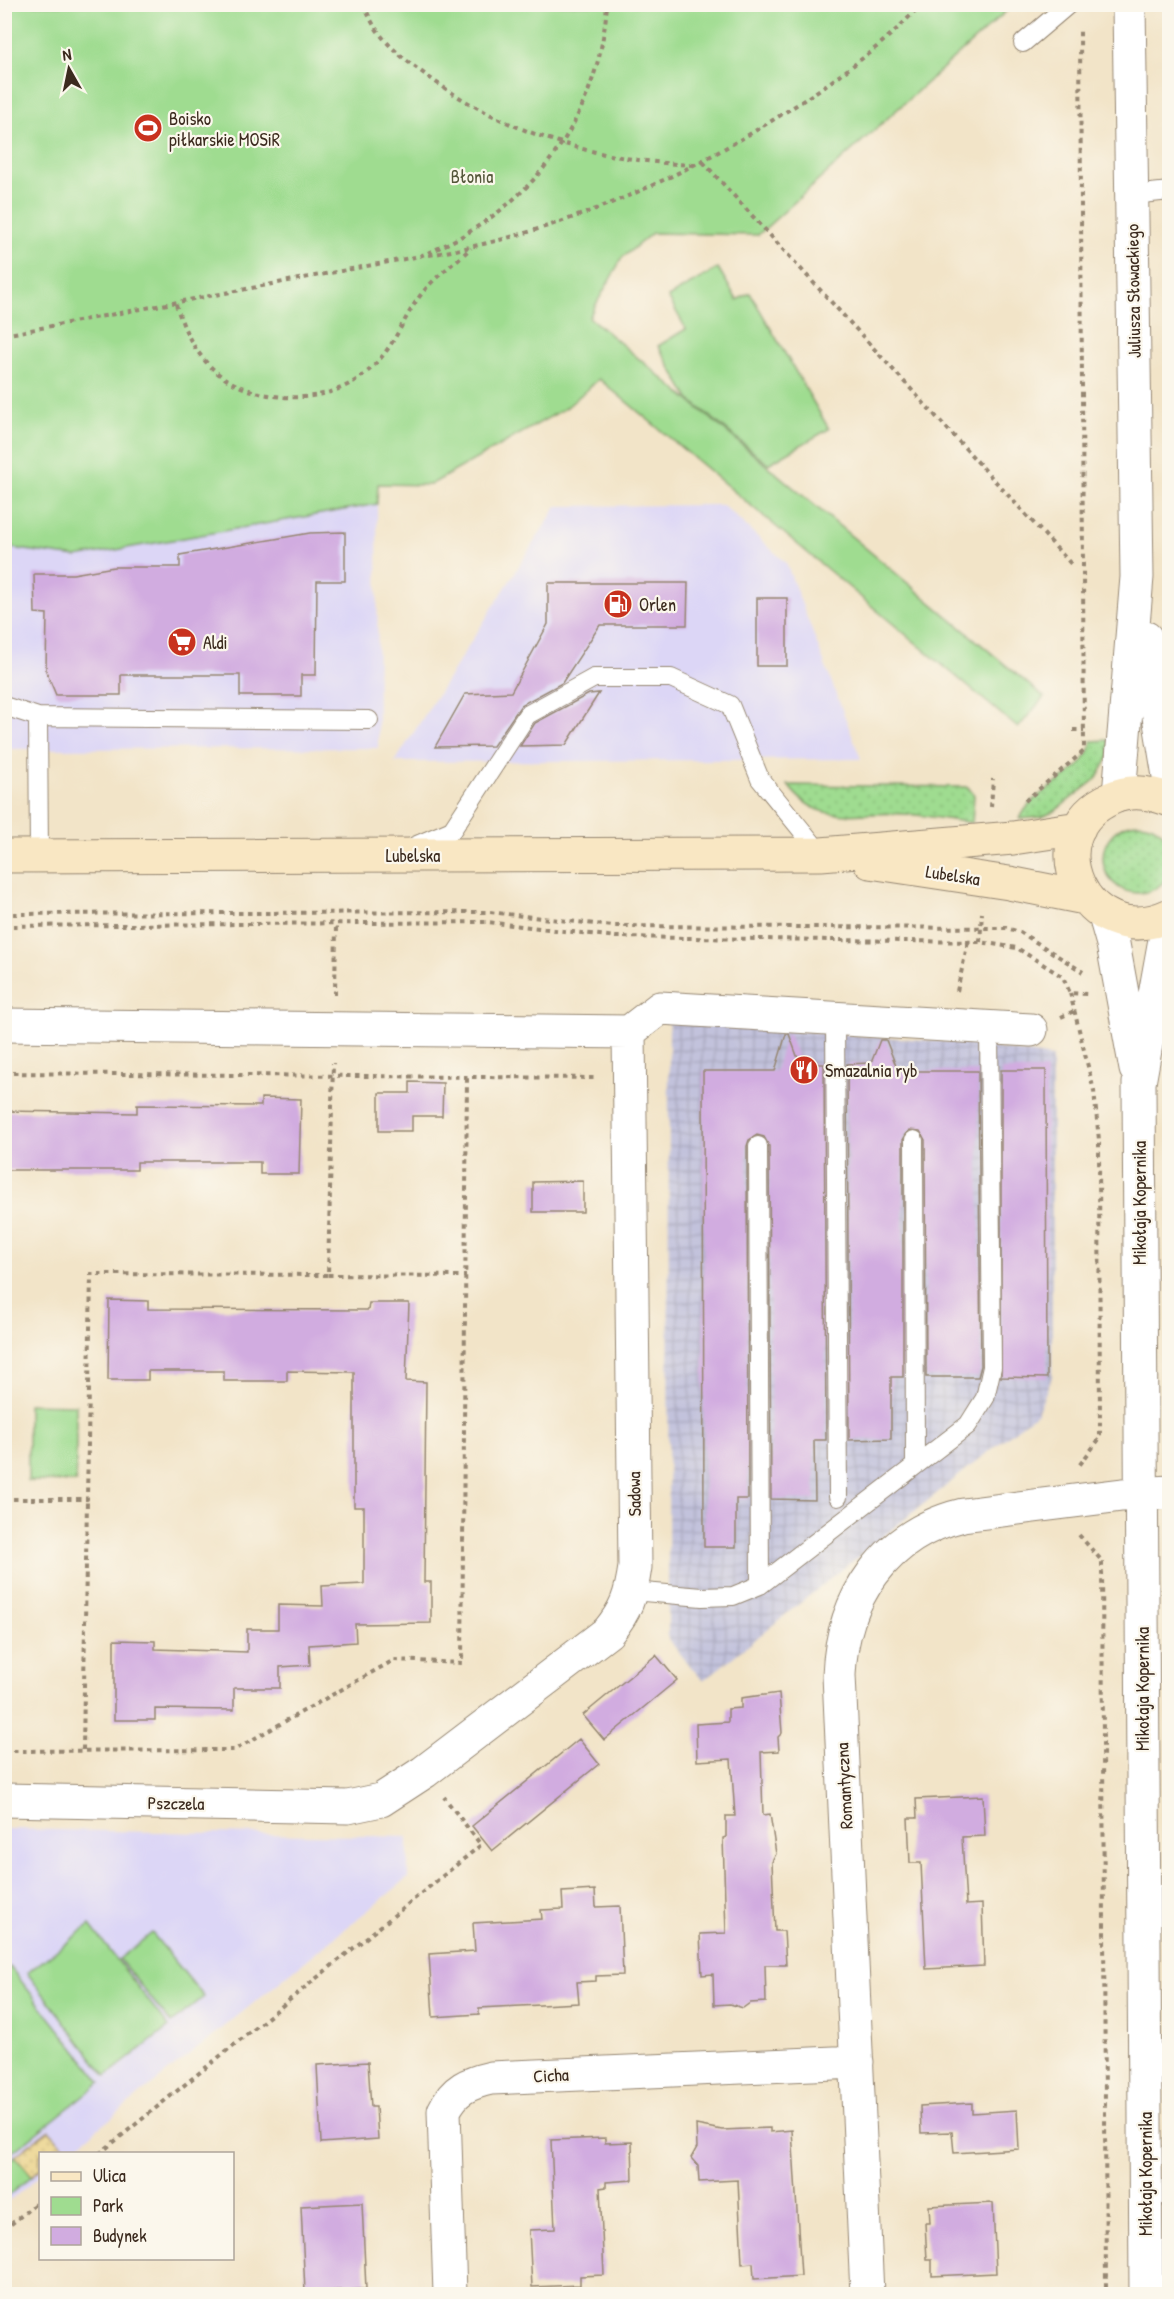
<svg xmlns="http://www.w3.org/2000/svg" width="1174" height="2299" font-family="'Patrick Hand',sans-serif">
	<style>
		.built { fill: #dcd6f6 }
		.industrial { fill: url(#industrial-grid) }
		.grass { fill: url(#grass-dots); stroke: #6d8357; stroke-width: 1.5 }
		.sand { fill: url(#sand-dots); stroke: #94825e; stroke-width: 1.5 }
		.green { fill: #9fdc90; stroke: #6d8357; stroke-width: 1.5 }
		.building { fill: #d1ace0 }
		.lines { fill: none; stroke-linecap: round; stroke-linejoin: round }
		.service-casing { stroke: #968773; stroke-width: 20 }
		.minor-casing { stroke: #968773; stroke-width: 35 }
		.tertiary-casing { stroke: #968773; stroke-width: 35 }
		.secondary-casing { stroke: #968773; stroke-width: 35 }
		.path { stroke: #968773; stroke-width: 4; stroke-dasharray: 4.5 4.5; stroke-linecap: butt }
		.service { stroke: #fff; stroke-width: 18 }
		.minor { stroke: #fff; stroke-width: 33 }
		.tertiary { stroke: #fff; stroke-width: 33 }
		.secondary { stroke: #f9e7c3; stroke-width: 33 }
		.labels { text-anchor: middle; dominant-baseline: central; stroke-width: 4.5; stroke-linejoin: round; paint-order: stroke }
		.poi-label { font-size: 18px; fill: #3b2a1e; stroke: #fbf7ec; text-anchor: start }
		.park-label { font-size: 18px; fill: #54563a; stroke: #fbf7ec }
		.street-label { font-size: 18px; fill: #3b2a1e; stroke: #fbf7ec }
	</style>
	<defs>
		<pattern id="industrial-grid" width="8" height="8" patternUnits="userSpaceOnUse" patternTransform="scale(1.5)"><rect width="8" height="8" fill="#c2c2dc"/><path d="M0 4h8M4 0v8" fill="none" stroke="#a8a7bc"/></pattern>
		<pattern id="grass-dots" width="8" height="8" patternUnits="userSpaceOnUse" patternTransform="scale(1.5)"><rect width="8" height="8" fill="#9fdc90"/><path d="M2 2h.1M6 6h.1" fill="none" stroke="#8abd7c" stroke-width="1.8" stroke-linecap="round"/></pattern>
		<pattern id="sand-dots" width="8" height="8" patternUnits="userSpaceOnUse" patternTransform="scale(1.5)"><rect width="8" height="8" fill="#eeda9e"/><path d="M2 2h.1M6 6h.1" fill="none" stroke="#cdbb88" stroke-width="1.8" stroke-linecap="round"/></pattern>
	</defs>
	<rect width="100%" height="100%" fill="#fbf7ec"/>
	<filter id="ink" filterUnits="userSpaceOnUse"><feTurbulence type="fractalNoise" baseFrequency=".0167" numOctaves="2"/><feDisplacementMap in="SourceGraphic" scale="12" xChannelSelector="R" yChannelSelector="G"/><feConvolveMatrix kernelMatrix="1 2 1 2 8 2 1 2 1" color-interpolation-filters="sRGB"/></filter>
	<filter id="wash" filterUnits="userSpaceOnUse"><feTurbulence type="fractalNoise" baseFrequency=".008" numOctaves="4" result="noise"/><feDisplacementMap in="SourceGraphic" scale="24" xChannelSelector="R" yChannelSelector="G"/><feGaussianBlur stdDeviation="1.35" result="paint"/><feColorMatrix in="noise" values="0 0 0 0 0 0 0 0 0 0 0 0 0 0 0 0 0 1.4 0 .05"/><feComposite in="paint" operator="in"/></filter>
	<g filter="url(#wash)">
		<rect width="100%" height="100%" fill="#f2e4c8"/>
		<path class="built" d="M377 504 378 748 5 749V547L76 557Z
			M723 505 786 563 861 759 395 762 557 506Z
			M5 1829 408 1837V1878L68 2153 40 2154V2175L5 2205Z"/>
		<path class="industrial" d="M669 1021 965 1043 1052 1057V1377L1037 1413 703 1681 668 1639Z"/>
		<path class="grass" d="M1109 740V757L1097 778 1055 811 1042 817 1020 819C1034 785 1085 779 1092 741Z
			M788 785 968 787 974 795 972 823C949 820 926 815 903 814 856 810 820 829 788 785Z
			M1103 858a35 35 0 1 1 70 0a35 35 0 1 1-70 0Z"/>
		<path class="sand" d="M49 2130 66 2149 60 2153 40 2154V2169L32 2176 15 2156Z"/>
		<path class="green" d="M4 5H1013L758 235 652 233 622 258 589 317 1044 697 1018 728 599 379 566 408 430 485 378 484 377 504 76 557 5 547Z
			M718 268 737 300 750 293 829 429 768 464 689 399 658 346 686 329 668 297Z
			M28 1404 76 1405V1482L28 1481Z
			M90 1925 169 2027 106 2076 27 1973Z
			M152 1933 204 1997 171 2023 119 1959Z
			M10 1967 101 2082 5 2158 4 1971Z
			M15 2156 32 2176 5 2198V2165Z"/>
		<g id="blocks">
			<path class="building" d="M345 532V581H317L316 675H301V696H240V675H121V695H56L46 671 47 614 35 613 34 574H73L114 567H180V555L310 533Z
				M548 583H688L687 625H600L562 683 521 705 493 746 435 747 465 694 511 692 548 624Z
				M757 598H787V666H757Z
				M599 693 566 745 520 746 535 723 589 694Z
				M786 1034H789L800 1064H824L826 1440H814L815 1500 771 1499 769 1146 764 1137 757 1135 749 1140 747 1146 748 1499H736V1547H704L703 1071H775Z
				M880 1040H886L898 1071H978L981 1366 978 1377H926L925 1140 920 1131 909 1130 903 1140V1377H891V1439L849 1440 847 1064 871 1063Z
				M1001 1070H1046L1047 1378 1001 1377Z
				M410 1082 443 1083 442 1116H412V1131H379V1093H410Z
				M261 1098 301 1099 299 1174H260V1162H137V1170H4V1111L137 1113V1105L261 1106Z
				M583 1181V1212H533V1182Z
				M109 1300 148 1301V1309L368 1310 369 1303H409L406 1381 426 1382 424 1582H431V1623L355 1624 356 1642 309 1645 310 1665 280 1667V1688H234V1710L155 1709V1720H114V1640L155 1641V1649L247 1652V1629H278V1605L323 1606 322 1586 364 1584V1507H354V1372L287 1371V1381H224V1371H148V1380H108Z
				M656 1655 677 1680 604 1740 583 1715Z
				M779 1693 782 1733 778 1737 779 1751 761 1752 763 1815 770 1814 776 1854 772 1862 775 1931H784L786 1965H765L766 2002 750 2003 743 2008 730 2004 714 2005 713 1974 702 1975 700 1934 726 1933 723 1838 726 1837V1816H735L731 1759 697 1761 696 1724 728 1722V1709L741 1708V1698Z
				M579 1739 599 1764 492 1851 472 1826Z
				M983 1796 985 1836 962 1837 966 1905 982 1904 984 1966 926 1969 921 1863H910L908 1818H917L916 1799Z
				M595 1890 596 1907 620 1906 623 1975 596 1976V1981L577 1982 579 2003 479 2008V2014L433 2017 429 1954 475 1951 473 1923 542 1919 541 1910 563 1909 562 1892Z
				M368 2062 371 2107H376L378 2139 321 2143 317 2065Z
				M972 2103V2113L1017 2110 1019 2149 954 2153 952 2132 921 2133 920 2106Z
				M696 2125 722 2130 770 2128V2132L792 2130 801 2276 754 2279 753 2263 742 2264 738 2180 699 2182 698 2166 691 2158 697 2147Z
				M605 2138V2143L632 2142 633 2180 606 2182V2187L600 2188 604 2275 580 2276V2285L532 2287 529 2230 555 2229 551 2140Z
				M362 2203 366 2289 305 2292 301 2206Z
				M993 2203 996 2273 932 2276V2260H927L925 2223H930L929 2206Z"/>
		</g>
	</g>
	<g filter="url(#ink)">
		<use href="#blocks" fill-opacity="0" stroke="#968773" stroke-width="1.5"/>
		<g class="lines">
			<g class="service-casing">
				<path id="service" d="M1023 43 1069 4
					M1132 195 1170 191
					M4 706 38 717 369 720
					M38 717 39 856
					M410 848 452 830 527 715 594 678H671L730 705 760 779 821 854
					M835 1017 838 1497
					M914 1140 915 1466
					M758 1146 760 1585
					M632 1591 702 1597 733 1596 760 1585 968 1425 985 1398 992 1367 989 1027"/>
			</g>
			<g class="minor-casing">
				<path id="minor" d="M4 1025 629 1032 660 1008 1031 1030
					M4 1800 348 1807 381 1800 424 1772 608 1632C626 1610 631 1596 635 1567L629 1032
					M450 2294 444 2111C454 2089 469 2083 491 2078L857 2062
					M867 2294 839 1675C842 1598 885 1534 963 1515L1122 1495 1170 1492"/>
			</g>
			<g class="tertiary-casing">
				<path id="tertiary" d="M1146 638 1170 782
					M1119 795 1137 577 1129 4
					M1105 916 1113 944 1136 1069
					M1146 2294 1139 1083 1164 945 1170 928"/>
			</g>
			<g class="secondary-casing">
				<path id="secondary" d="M1170 800C1150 792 1131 789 1112 798 1031 833 1085 955 1170 915
					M4 856 821 854 1013 838 1079 828
					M870 862 1009 883 1085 898"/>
			</g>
			<path class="path" d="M364 4C376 39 401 57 430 78 508 134 598 161 694 165
				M703 162 1072 565
				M429 255C565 232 687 177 801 102 843 74 887 43 921 4
				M176 304C187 343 209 377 249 390 294 405 347 398 379 360 398 339 406 312 424 291 437 275 456 262 471 248
				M4 335 420 256C529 213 599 122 607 4
				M1073 730H1084
				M1025 801 1084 751 1080 28
				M991 807 993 779
				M4 914 489 912 613 926 1006 928 1020 932 1083 972
				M4 926 487 922 616 937 980 942 1017 948 1063 977 1070 993 1088 994
				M980 942 982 913
				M957 991 968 942
				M1070 993 1094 1091 1099 1140 1100 1438 1078 1467
				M335 995 336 924
				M1061 1017 1074 1011
				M4 1073 596 1078
				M328 1275 466 1276
				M4 1499H87L91 1274 328 1275 333 1063
				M1079 1535 1102 1561 1106 2294
				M83 1750 87 1499
				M4 1751 234 1750 394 1660 462 1663 467 1077
				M99 2154 481 1845 444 1797
				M4 2230 40 2200"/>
			<use href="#service" class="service"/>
			<use href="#minor" class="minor"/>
			<use href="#tertiary" class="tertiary"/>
			<use href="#secondary" class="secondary"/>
		</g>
	</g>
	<defs>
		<g id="stadium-disc" transform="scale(1.5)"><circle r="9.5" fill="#c8321e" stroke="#fbf7ec"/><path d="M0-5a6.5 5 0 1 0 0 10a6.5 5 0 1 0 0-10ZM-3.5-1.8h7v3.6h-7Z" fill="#fff"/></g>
		<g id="fuel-disc" transform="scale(1.5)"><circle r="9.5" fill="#c8321e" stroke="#fbf7ec"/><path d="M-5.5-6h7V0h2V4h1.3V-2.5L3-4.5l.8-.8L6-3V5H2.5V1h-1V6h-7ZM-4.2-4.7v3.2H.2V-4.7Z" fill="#fff"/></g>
		<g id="supermarket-disc" transform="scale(1.5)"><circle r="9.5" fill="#c8321e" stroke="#fbf7ec"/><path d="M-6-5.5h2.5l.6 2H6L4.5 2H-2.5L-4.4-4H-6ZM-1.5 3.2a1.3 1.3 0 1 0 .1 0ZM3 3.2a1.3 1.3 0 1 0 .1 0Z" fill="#fff"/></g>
		<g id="restaurant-disc" transform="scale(1.5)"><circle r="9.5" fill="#c8321e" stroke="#fbf7ec"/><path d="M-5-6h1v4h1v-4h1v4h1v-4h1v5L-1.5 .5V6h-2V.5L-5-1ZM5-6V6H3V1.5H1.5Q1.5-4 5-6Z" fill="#fff"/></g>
	</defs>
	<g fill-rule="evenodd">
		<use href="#stadium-disc" x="148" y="128"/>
		<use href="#fuel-disc" x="618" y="604"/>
		<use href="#supermarket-disc" x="182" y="642"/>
		<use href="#restaurant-disc" x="804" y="1070"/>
	</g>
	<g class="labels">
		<g class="poi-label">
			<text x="169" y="118">Boisko<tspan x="169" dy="21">piłkarskie MOSiR</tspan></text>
			<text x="639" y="604">Orlen</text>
			<text x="203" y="642">Aldi</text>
			<text x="825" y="1070">Smazalnia ryb</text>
		</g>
		<g class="park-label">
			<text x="472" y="176">Błonia</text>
		</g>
		<g class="street-label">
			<text transform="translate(1133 291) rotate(-91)">Juliusza Słowackiego</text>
			<text x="413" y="855">Lubelska</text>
			<text transform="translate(953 875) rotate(9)">Lubelska</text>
			<text transform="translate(1139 1203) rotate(-90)">Mikołaja Kopernika</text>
			<text transform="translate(634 1494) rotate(-91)">Sadowa</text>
			<text transform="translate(1142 1689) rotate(-90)">Mikołaja Kopernika</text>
			<text transform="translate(844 1786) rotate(-93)">Romantyczna</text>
			<text transform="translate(176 1803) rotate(1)">Pszczela</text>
			<text transform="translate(551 2075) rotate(-3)">Cicha</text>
			<text transform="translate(1145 2174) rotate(-90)">Mikołaja Kopernika</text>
		</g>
	</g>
	<rect width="1174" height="2299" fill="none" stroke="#fbf7ec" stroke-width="24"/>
	<rect x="39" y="2152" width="195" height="108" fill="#fbf7ec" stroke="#aea59a" stroke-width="1.5"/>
	<rect x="51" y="2172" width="30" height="9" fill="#f9e7c3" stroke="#aea59a" stroke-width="1.5"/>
	<text x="93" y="2182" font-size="18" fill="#3b2a1e">Ulica</text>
	<rect x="51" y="2197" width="30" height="18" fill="#9fdc90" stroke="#aea59a" stroke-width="1.5"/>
	<text x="93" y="2212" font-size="18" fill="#3b2a1e">Park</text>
	<rect x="51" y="2227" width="30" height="18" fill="#d1ace0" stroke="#aea59a" stroke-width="1.5"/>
	<text x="93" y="2242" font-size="18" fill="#3b2a1e">Budynek</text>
	<g transform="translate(69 69) rotate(351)" stroke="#fbf7ec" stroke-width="4.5" paint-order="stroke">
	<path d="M0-4.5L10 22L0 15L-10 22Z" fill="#3b2a1e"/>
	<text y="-9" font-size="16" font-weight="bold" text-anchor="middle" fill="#3b2a1e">N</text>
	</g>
</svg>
